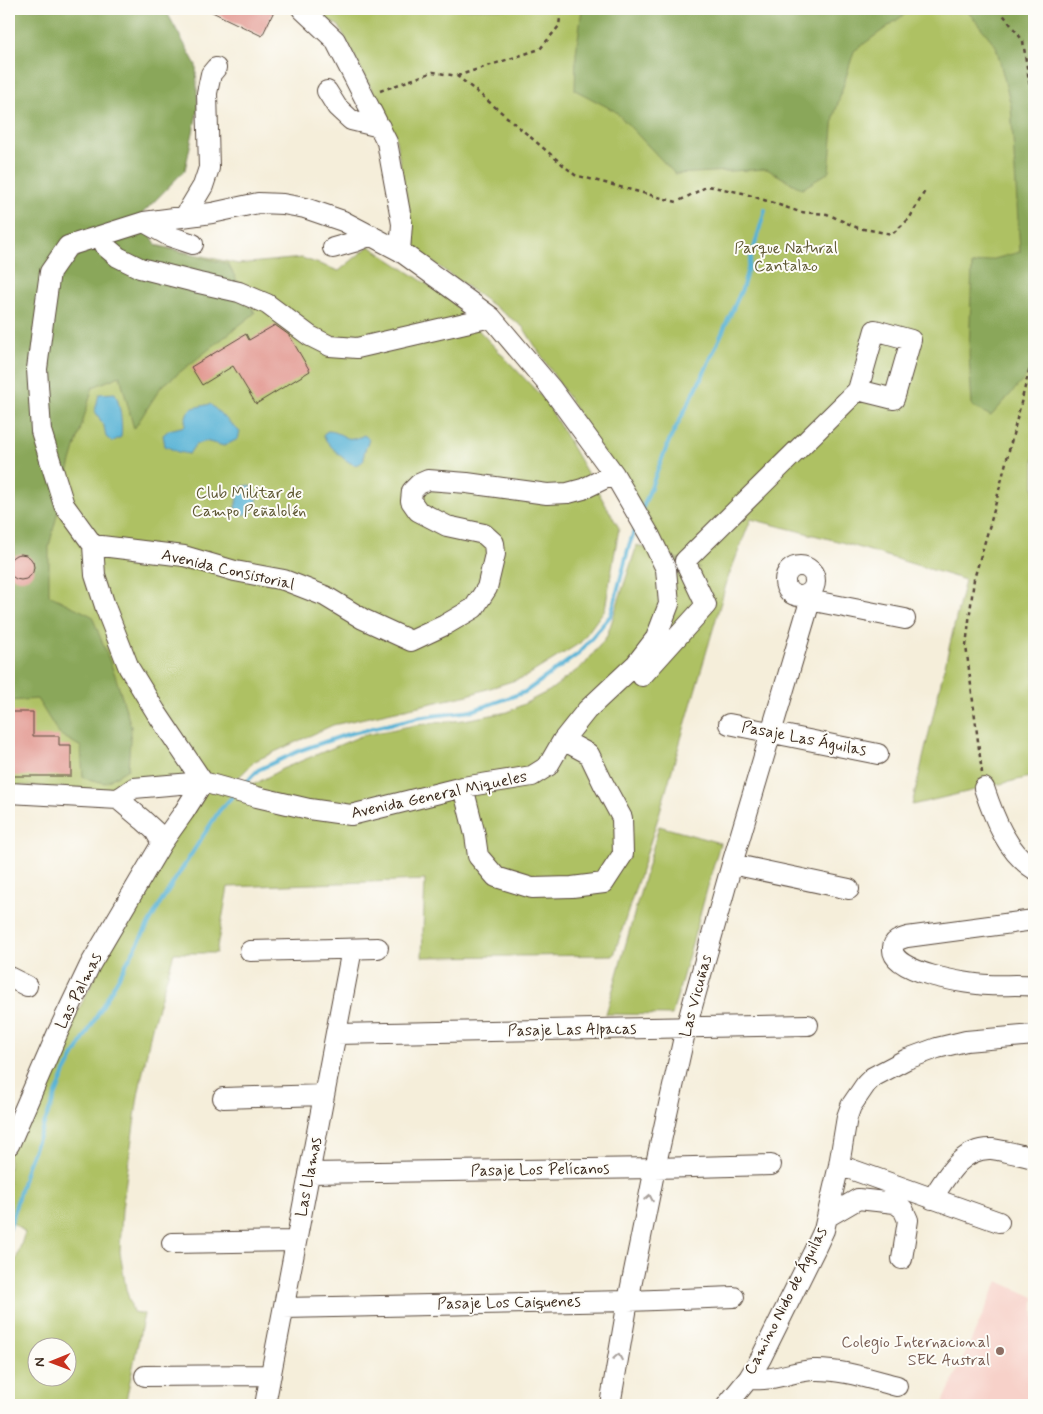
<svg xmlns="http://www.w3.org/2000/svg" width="1043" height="1414" font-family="Mynerve,sans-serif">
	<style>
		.built { fill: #f7d1c9 }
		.green { fill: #aec164; stroke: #747641; fill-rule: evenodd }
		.forest { fill: #8aa75a; stroke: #62683c }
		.water { fill: #59b3d6; stroke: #4a6e7a }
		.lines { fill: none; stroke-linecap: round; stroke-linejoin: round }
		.stream { stroke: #59b3d6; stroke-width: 4 }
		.building { fill: #e09088 }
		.minor-casing { stroke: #57473a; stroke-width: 22 }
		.path { stroke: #57473a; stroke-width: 2.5; stroke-dasharray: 4 4; stroke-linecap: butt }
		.minor { stroke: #fff; stroke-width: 20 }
		.oneway { stroke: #a79f9a }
		.education-dot { fill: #8d6e63; stroke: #fdfcf7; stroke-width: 2 }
		.labels { text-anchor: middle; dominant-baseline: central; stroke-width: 4; stroke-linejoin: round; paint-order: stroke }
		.park-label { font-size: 16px; fill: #5e5733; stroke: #fdfcf7 }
		.street-label { font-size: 16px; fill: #3b2a1e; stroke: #fdfcf7 }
		.education-label { font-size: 16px; fill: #785e54; stroke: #fdfcf7; text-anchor: end }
	</style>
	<rect width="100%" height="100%" fill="#fdfcf7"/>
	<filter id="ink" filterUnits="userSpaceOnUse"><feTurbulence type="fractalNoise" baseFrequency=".02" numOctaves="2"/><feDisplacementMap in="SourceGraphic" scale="10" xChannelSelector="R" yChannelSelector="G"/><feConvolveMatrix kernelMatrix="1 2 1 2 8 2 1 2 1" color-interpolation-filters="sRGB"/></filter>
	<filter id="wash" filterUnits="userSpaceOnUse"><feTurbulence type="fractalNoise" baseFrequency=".0096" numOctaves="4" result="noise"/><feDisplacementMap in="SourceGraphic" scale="20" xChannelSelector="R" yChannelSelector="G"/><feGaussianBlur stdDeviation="1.12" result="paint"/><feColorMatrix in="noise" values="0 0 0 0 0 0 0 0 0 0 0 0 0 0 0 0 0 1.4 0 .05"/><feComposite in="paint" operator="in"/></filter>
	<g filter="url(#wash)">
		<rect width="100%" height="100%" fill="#f5eeda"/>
		<path class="built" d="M998 1281 1034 1297V1405H942Z"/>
		<path class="green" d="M308 9H1034V776L912 805 965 580 841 542 751 519 728 578 658 818 614 955 422 957 425 880 228 887 216 953H174L152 1027 138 1096 122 1209 120 1252 126 1289 133 1312 144 1314 125 1405H9V1282L25 1232 9 1220V1147L159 851 214 775 113 791 9 785V202L143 242 238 264 302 258 339 271 369 246 448 298 545 400 619 528 605 609 580 643 525 677 468 695 333 725 255 761 236 780 255 784 282 769 361 736 415 725 464 720 508 712 549 691 585 664 607 636 637 545 700 568 664 553 628 491 523 327 416 250 395 135 339 26ZM38 1346H68V1376H38Z
			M659 826 720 843 672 1015 606 1014Z"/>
		<path class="forest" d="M9 9H165L196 65 198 109 185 170 140 216 157 246 228 264 255 313 161 387 134 429 120 376 93 387 70 465 49 546V595L92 616 115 675 131 726 128 769 105 783 83 778 81 747 59 734 37 699 9 701Z
			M582 9H912L854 51 834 116 829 172 802 189 767 169 675 174 615 111 575 90 576 54Z
			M966 9H1034V368L991 416 972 406 969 354 972 265 1020 252 1011 106 996 46Z"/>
		<path class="water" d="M115 393C120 402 123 426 121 437L112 442 106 437 104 426 95 411 99 394Z
			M210 404 240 432 238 439 224 446 205 441 195 445 189 454 178 452 165 446 163 435 169 430 185 426C186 405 192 409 210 404Z
			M327 431C344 431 345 445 364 435L369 439 364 453V460C361 463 357 466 353 464 345 462 327 443 323 436Z
			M250 485C258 493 258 498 256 509L244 515 235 508 241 487Z"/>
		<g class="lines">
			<path class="stream" d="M642 510 669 441 703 375 742 289 765 210
				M243 786 258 770 301 750 348 734 416 718 471 711 525 692 578 654 611 615 629 546 636 526
				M9 1230 27 1166 65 1072 164 897 219 811 233 796"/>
		</g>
		<g id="blocks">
			<path class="building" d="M206 9H275L262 36Z
				M275 325 289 335 310 371 256 404 233 366 202 385 191 367 246 334 249 340Z
				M8 567a13 13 0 1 1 26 0a13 13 0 1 1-26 0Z
				M9 712H33V736H59V745H71V776H9Z"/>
		</g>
	</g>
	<g filter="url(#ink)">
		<use href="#blocks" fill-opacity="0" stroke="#57473a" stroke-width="1"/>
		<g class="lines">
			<g class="minor-casing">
				<path id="minor" d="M302 9 335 40 387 142 402 224 400 251
					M327 91 337 107 351 120 380 127
					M185 216 203 186 209 168 207 93 211 74 216 68
					M144 222 169 236 193 244
					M100 236 106 247 118 257 140 268 199 283 239 292 267 304 310 336 330 346 357 348 491 317
					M333 248 354 242 371 235
					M93 545 184 556 235 571 284 580 325 596 363 619 411 641 445 625 474 608 487 588 495 554 494 543 484 534 447 526 418 511 411 501 412 491 419 484 428 480 467 483 547 494 568 493 583 489 614 474
					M785 581a15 15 0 1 1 30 0a15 15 0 1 1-30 0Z
					M809 600 905 619
					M642 676 706 605 685 561 858 390 875 330 911 340 894 399 858 390
					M729 724 878 754
					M463 787 475 835 478 856 496 877 532 888 572 887 604 883 623 854 622 818 603 783 589 754 563 740
					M984 788C994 818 1007 852 1034 869
					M9 793 118 799 143 820 155 831 162 843
					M118 799 134 788 203 782 257 797 309 809 351 815 463 787 532 776 548 766 563 740 587 710 636 664 656 638 669 604 666 569 650 536 614 474 551 388 491 317 400 251 343 221 305 208 283 204 258 203 212 213 144 222 68 246 50 272 43 322 37 369 41 431 64 505 93 545 95 575 106 609 129 668 156 712 203 782
					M732 864 849 889
					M1034 920 907 937C900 939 893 941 893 948 890 973 969 984 988 985 1003 986 1019 984 1034 986
					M250 951 378 948
					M9 977 27 986
					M336 1034 808 1025
					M223 1098 324 1095
					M9 1145 58 1032 90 965 162 843 184 812 203 782
					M839 1165 999 1222
					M309 1173 655 1168 771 1165
					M932 1199C946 1177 962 1147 992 1149 1006 1151 1020 1155 1034 1158
					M827 1217 858 1199 895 1203 903 1209 908 1220 902 1259
					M172 1243 296 1241
					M284 1308 628 1301 734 1297
					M145 1376 271 1375
					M749 1378C769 1383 792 1371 813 1370 841 1369 870 1379 897 1386
					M265 1405 352 949
					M610 1405 628 1301 655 1168 686 1028 732 864 808 608 809 600 808 594
					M727 1405 749 1378 761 1358 816 1247 824 1230 839 1165 847 1117 851 1106 866 1084 873 1077 907 1059 937 1048 966 1041 1034 1035"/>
			</g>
			<path class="path" d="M999 9 1023 41 1034 114
				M457 76 540 49 559 26 561 9
				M380 91 433 72 457 76 481 95 575 175 677 202 708 186 743 193 800 212 827 214 858 228 892 234 909 219 925 191
				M982 773 966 646 974 579 993 514 1034 351"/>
			<use href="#minor" class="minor"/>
		</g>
		<defs><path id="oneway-chevron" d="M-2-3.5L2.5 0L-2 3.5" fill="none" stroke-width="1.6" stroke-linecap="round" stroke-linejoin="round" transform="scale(1.25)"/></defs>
		<g class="oneway">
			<use href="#oneway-chevron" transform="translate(649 1198) rotate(-79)"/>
			<use href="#oneway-chevron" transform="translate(618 1357) rotate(-80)"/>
		</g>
	</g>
	<circle class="education-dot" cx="1000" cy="1351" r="5"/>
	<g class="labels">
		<g class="park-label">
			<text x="786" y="248">Parque Natural<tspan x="786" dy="18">Cantalao</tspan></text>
			<text x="249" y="493">Club Militar de<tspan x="249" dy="18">Campo Peñalolén</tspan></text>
		</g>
		<g class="street-label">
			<text transform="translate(228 570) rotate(13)">Avenida Consistorial</text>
			<text transform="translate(804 739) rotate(11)">Pasaje Las Águilas</text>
			<text transform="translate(439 795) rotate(-12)">Avenida General Miqueles</text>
			<text transform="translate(79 991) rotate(-63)">Las Palmas</text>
			<text transform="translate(696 996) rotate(-75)">Las Vicuñas</text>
			<text transform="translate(572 1030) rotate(-1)">Pasaje Las Alpacas</text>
			<text transform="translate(540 1170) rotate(-1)">Pasaje Los Pelícanos</text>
			<text transform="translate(309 1177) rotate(-79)">Las Llamas</text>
			<text transform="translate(786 1301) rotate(-63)">Camino Nido de Águilas</text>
			<text transform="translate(509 1303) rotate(-1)">Pasaje Los Caiquenes</text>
		</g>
		<g class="education-label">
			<text x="990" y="1342">Colegio Internacional<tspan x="990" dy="18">SEK Austral</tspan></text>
		</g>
	</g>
	<rect width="1043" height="1414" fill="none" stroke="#fdfcf7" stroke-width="30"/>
	<g transform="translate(52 1362) rotate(269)"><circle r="24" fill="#fdfcf7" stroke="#afa8a0"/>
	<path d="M0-4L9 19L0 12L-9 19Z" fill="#c8321e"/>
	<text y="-8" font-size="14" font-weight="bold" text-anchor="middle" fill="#3b2a1e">N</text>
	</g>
</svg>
